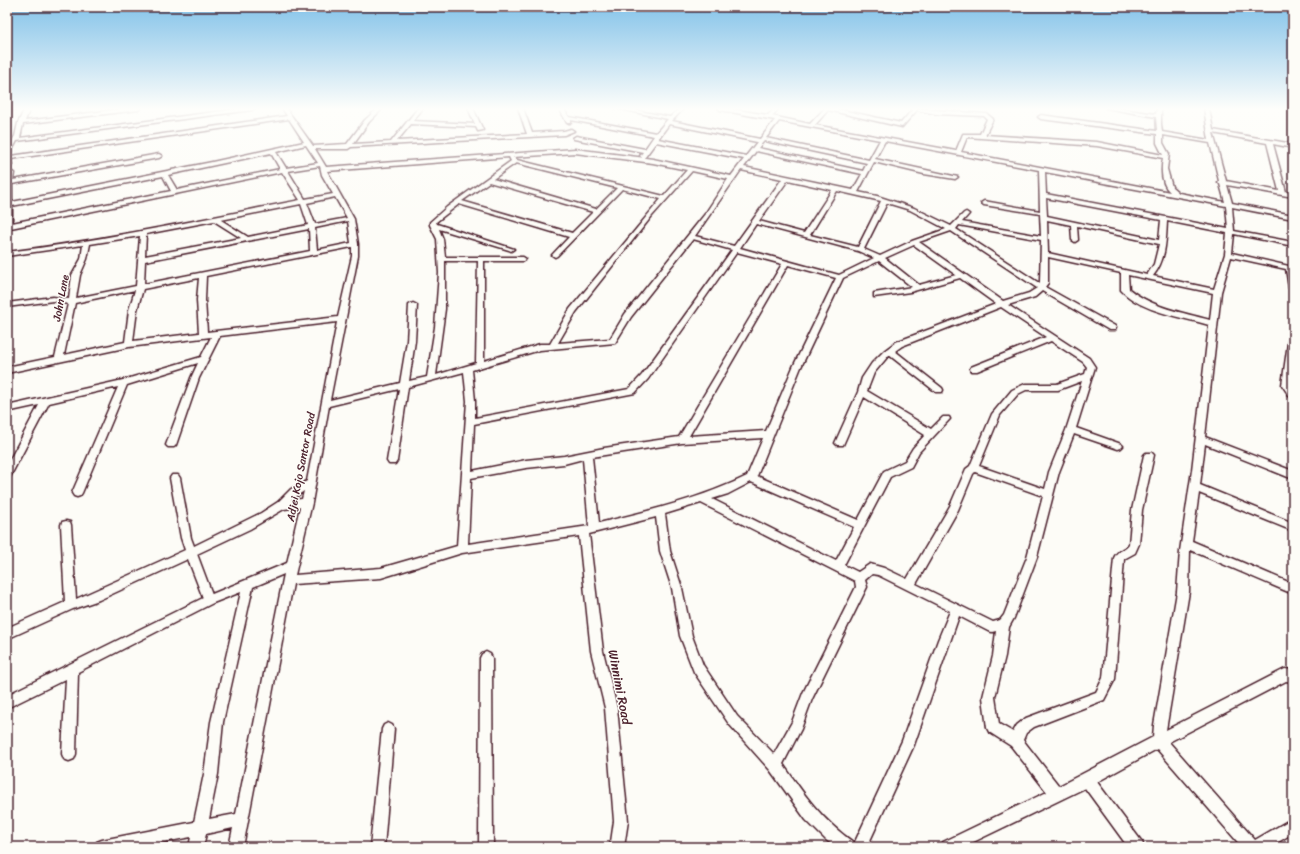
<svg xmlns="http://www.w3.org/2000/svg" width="1300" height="854" font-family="Sriracha,sans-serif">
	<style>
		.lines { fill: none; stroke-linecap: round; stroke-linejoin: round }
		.minor-casing { stroke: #4a1f2b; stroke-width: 3 }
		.minor { fill: #fdfcf7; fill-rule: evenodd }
		.labels { text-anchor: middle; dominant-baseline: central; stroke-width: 3; stroke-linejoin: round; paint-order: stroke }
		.street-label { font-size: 11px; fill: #4a1f2b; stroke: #fdfcf7 }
		.near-street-label { font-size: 13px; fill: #4a1f2b; stroke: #fdfcf7 }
	</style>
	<rect width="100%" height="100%" fill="#fdfcf7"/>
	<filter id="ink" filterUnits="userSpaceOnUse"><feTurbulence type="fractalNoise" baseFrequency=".025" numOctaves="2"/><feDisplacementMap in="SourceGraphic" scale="8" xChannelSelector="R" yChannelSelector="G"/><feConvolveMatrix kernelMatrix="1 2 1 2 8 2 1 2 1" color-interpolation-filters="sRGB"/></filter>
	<g filter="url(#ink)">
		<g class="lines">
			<g class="minor-casing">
				<path id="minor" d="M7 108H30L25 121 129 108H141L138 110 23 124 20 138 244 108H255L252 110 17 141 11 152V156L287 116 282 108H286L313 146 347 144 365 120 378 108H383L369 122 353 144 391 142 418 108H423L413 121 475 124 468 108H473L483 130 478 131 476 127 411 124 397 141 527 134 518 108H523L532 133 564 131 571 129 574 131 564 135 351 147 348 149H315L326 167 575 149 653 159 731 176 744 159 656 142 645 157 643 158 640 156 643 152 574 139 573 138 576 136 645 149 654 136 571 120V123H567L559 108H563L569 117 656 133 668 119 615 108H624L670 117 680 108H684L672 121 760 139 775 120 720 110 718 108H726L768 115 775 108H779L772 116 810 124 825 108H833L901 123 912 110 910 108 987 114 993 119 985 135 1097 142 1163 155 1157 143V134L1041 119 1038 117 1041 115 1157 131 1156 117 1106 108H1116L1156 114 1157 108H1161V124L1162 132 1209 140 1204 108H1209L1213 130 1293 144V148L1273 144 1286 192 1293 193V197L1227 185 1232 203 1293 215V219L1232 207 1234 231 1293 242V246L1234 234 1232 253 1293 267V290L1289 288 1286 269 1231 257 1221 292 1205 437 1293 471V479L1205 444 1200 485 1293 523V531L1199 493 1192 541 1293 584V594L1190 550 1189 592 1166 730 1281 671 1285 669 1293 670V682L1286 681 1169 742 1255 840 1293 818V833L1270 847H1242L1157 749 1097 782 1142 842 1144 847H1128L1085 788 963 847H941L943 842 1047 792 1011 746 989 732 987 728 983 697 993 656 996 631 992 632 988 631 959 616 914 745 867 847H836L826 840 806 820 770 770 729 724 694 672 680 636 672 588 660 551 656 517 589 534 603 651 617 708 628 821 624 847H609L611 842 614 821 605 708 591 651 579 536 462 553 381 578 293 584 243 847H229L233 828 206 834 203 847H189L191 837 138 847H95L97 842 102 840 194 822 204 774 211 722 241 592 213 603 78 672 76 754 74 759 69 761 64 759 62 754 66 679 7 708V695L203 598 188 559 99 600 73 609 7 639V628L65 602 61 525 62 522 66 521 70 522 71 525 76 599 185 550 181 538 170 478 172 475H178L180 478 191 538 194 546 261 513 278 502 291 489 307 481 337 322 220 336 199 378 176 445 174 447H168L166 445 191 378 198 363 127 385 82 493 80 496 77 497 74 496 72 493 118 387 49 403 10 477 7 478V465L39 405 7 412V406L123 380 201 357 211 337 129 347 7 373V367L55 357 68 304 53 301 7 307V303L53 297 69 299 72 275 81 259 83 245 7 256V252C105 240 202 219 300 200L282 172 11 228 9 231 7 232V169L14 173 13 180 159 154 162 156 159 158 12 184V202L212 162 304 142 289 119 11 159 12 165 7 168V149L15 136 18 123 25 108 7 111ZM828 110 902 127 917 110 936 114 984 116 987 119 980 134H963L956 151 815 125ZM779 121 880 140 869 160 766 138ZM669 124 757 142 746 156 658 139ZM1213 133 1267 143 1279 191 1226 181ZM1163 135 1210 143 1219 181 1218 182 1220 184 1225 202 1179 193 1172 187 1167 169 1169 154 1163 143ZM967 137 1097 146 1163 158C1161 169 1161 184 1170 192L961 152ZM764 141 867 163 863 171 758 148ZM885 141 1039 170 1040 211 984 201 981 203 984 205 1040 214 1041 236 962 222 969 214 966 212 964 213 951 226 914 208 877 196 858 192 874 162 924 174 955 179 958 177 875 159ZM306 145 318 163 286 168 276 152ZM756 151 862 174 853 190 744 167ZM271 153 280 169 177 190 168 175ZM575 153 653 163 687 170 664 196 517 160 513 157ZM509 157 511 161 447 207 430 222V225L437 239 439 273 435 327 427 377 409 381 415 341 417 305 413 303 409 305 407 341 400 383 330 400 358 256V244L354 219 327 171ZM516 163 617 188 596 209 493 179ZM320 166 322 175 333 194 305 199 288 171ZM741 170 782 179 734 246 695 236ZM692 171 728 179 705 214 625 314 610 339 558 343 576 312 652 216ZM1045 172 1226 206 1228 229 1046 194ZM163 176 171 191 12 223V206ZM788 180 832 190 804 233 759 221ZM489 182 593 212 572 233 462 201ZM622 189 661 199 570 309 550 344H540L484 361V261H523L526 259 523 257H445L443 239 439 229 509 250 511 251 514 249 437 224 436 222 459 204 569 237 552 255 555 257 557 256ZM837 191 881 201 858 247 810 235ZM335 197 347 218 315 224 307 203ZM1046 198 1161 220 1159 240 1047 216ZM887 203 910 210 946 229 912 241 880 256 864 249ZM301 204 308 225 248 237 221 220ZM1047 220 1071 225 1072 240 1075 242 1078 240 1077 226 1159 244 1154 264 1147 275 1048 253ZM214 221 241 238 145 256 146 234ZM348 221 351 243 317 250 315 228ZM1167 221 1227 233 1225 254 1214 289 1153 276C1166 260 1166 241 1167 221ZM756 224 858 251 874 258 839 275 740 248ZM959 225 1041 240 1040 282 1039 283 956 229ZM309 229 310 251 144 284 145 261ZM951 231 1037 288 1029 293 1003 301 919 242ZM140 236 136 286 76 298 80 275 87 259 90 244ZM693 239 732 250 642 375 629 389 475 418V401L472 370 540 350 615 343 631 317ZM914 245 956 275 919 285 885 258ZM352 247V256L338 317 207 332 205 300 206 276ZM737 252 782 264 679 437 604 448 564 456 526 460 472 471 474 424 635 393 648 379ZM1048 257 1121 273V290C1141 312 1182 317 1209 325L1192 470 1180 551 1177 592 1154 725 1153 737 1059 786 1023 740 1026 733 1034 727 1104 700 1115 679 1124 559 1135 553 1139 544 1142 510 1154 455 1152 453H1146L1144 455 1132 510 1129 544C1125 550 1118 549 1114 558L1103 678 1096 692 1026 718 1017 725 1013 732 999 724 995 697 1005 656 1009 627 1014 618 1037 557 1059 472 1074 434 1118 449 1121 448 1123 446 1121 444 1076 428 1095 367 1089 358 1008 305 1035 297 1042 291 1109 330H1115L1116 328 1115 326 1045 287 1048 283ZM445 261H478L476 363 436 375 445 309ZM879 261 912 287 874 293V297L910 292 960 278 996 304 896 342 884 351 872 363 862 378 858 392 835 443 837 445H843L864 397 925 435 913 448 905 461 884 471 858 520 757 476 801 367 843 278ZM788 265 836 278 793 367 766 431 689 436ZM1128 275 1213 293 1210 320C1181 312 1153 308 1129 289ZM199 278 197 300 199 333 133 341 137 310 143 289ZM135 290 129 310 125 342 64 355 75 303ZM1001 307 1046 337 971 367 970 369 971 371H977L1051 341 1083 362 1087 367 1085 374 1057 384H1025L1012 390 992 414 970 466 966 469 950 506 907 579 884 568 870 564 858 572 844 565 890 477 911 467 919 452 950 419 949 417H943L931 429 867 391 874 373 889 355 936 392H942L943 390 942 388 895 351 902 346ZM464 372 467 401 457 546 381 568 295 575 312 503 329 406 399 389 387 461 389 464H395L397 461 408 387ZM1082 381 1066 430 1049 472 1045 489 979 466 1000 415 1018 394 1026 390H1058ZM763 438 747 476C700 499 649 511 599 523L592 457 682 443ZM583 459 589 526 468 544 471 478 526 468 564 464ZM975 472 1043 496 1027 557 1004 615 1000 620 993 622 916 584 958 510 973 474ZM751 482 854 527 836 561 712 499 728 494ZM304 491 302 499 291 500ZM701 503 855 581 856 587 803 693 792 722 774 754 737 716 703 665 692 636 682 588 670 551 665 514ZM300 507 287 563 212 594 197 554 250 529 284 509ZM284 574 236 814 209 819 218 774 223 722 253 587ZM872 574 878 575 950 611 938 640 902 741 854 844 853 842C821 819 805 796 783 764L801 729 812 699 867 587 865 580Z
					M1290 329H1293V363L1290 385 1293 389V398L1290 397 1282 385Z
					M486 652 490 654 492 658 493 847H479L480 658 482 654Z
					M388 723 392 725 394 729 384 847H370L382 729 384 725Z"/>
			</g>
			<use href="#minor" class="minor"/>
		</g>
	</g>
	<linearGradient id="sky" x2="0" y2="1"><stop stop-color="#82c2e9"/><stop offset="0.48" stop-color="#fefefb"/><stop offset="1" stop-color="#fefefb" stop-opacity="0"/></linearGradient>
	<rect width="1300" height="227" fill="url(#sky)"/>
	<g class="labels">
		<g class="street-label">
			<text transform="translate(61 298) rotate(-79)">John Lane</text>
			<text transform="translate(301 467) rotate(-79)">Adjei Kojo Santor Road</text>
		</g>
		<g class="near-street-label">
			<text transform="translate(620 687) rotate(79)">Winnimi Road</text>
		</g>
	</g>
	<rect width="1300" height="854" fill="none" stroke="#fdfcf7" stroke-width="24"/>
	<rect x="12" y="12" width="1276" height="830" fill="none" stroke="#4a1f2b" stroke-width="1.5" filter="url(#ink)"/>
</svg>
